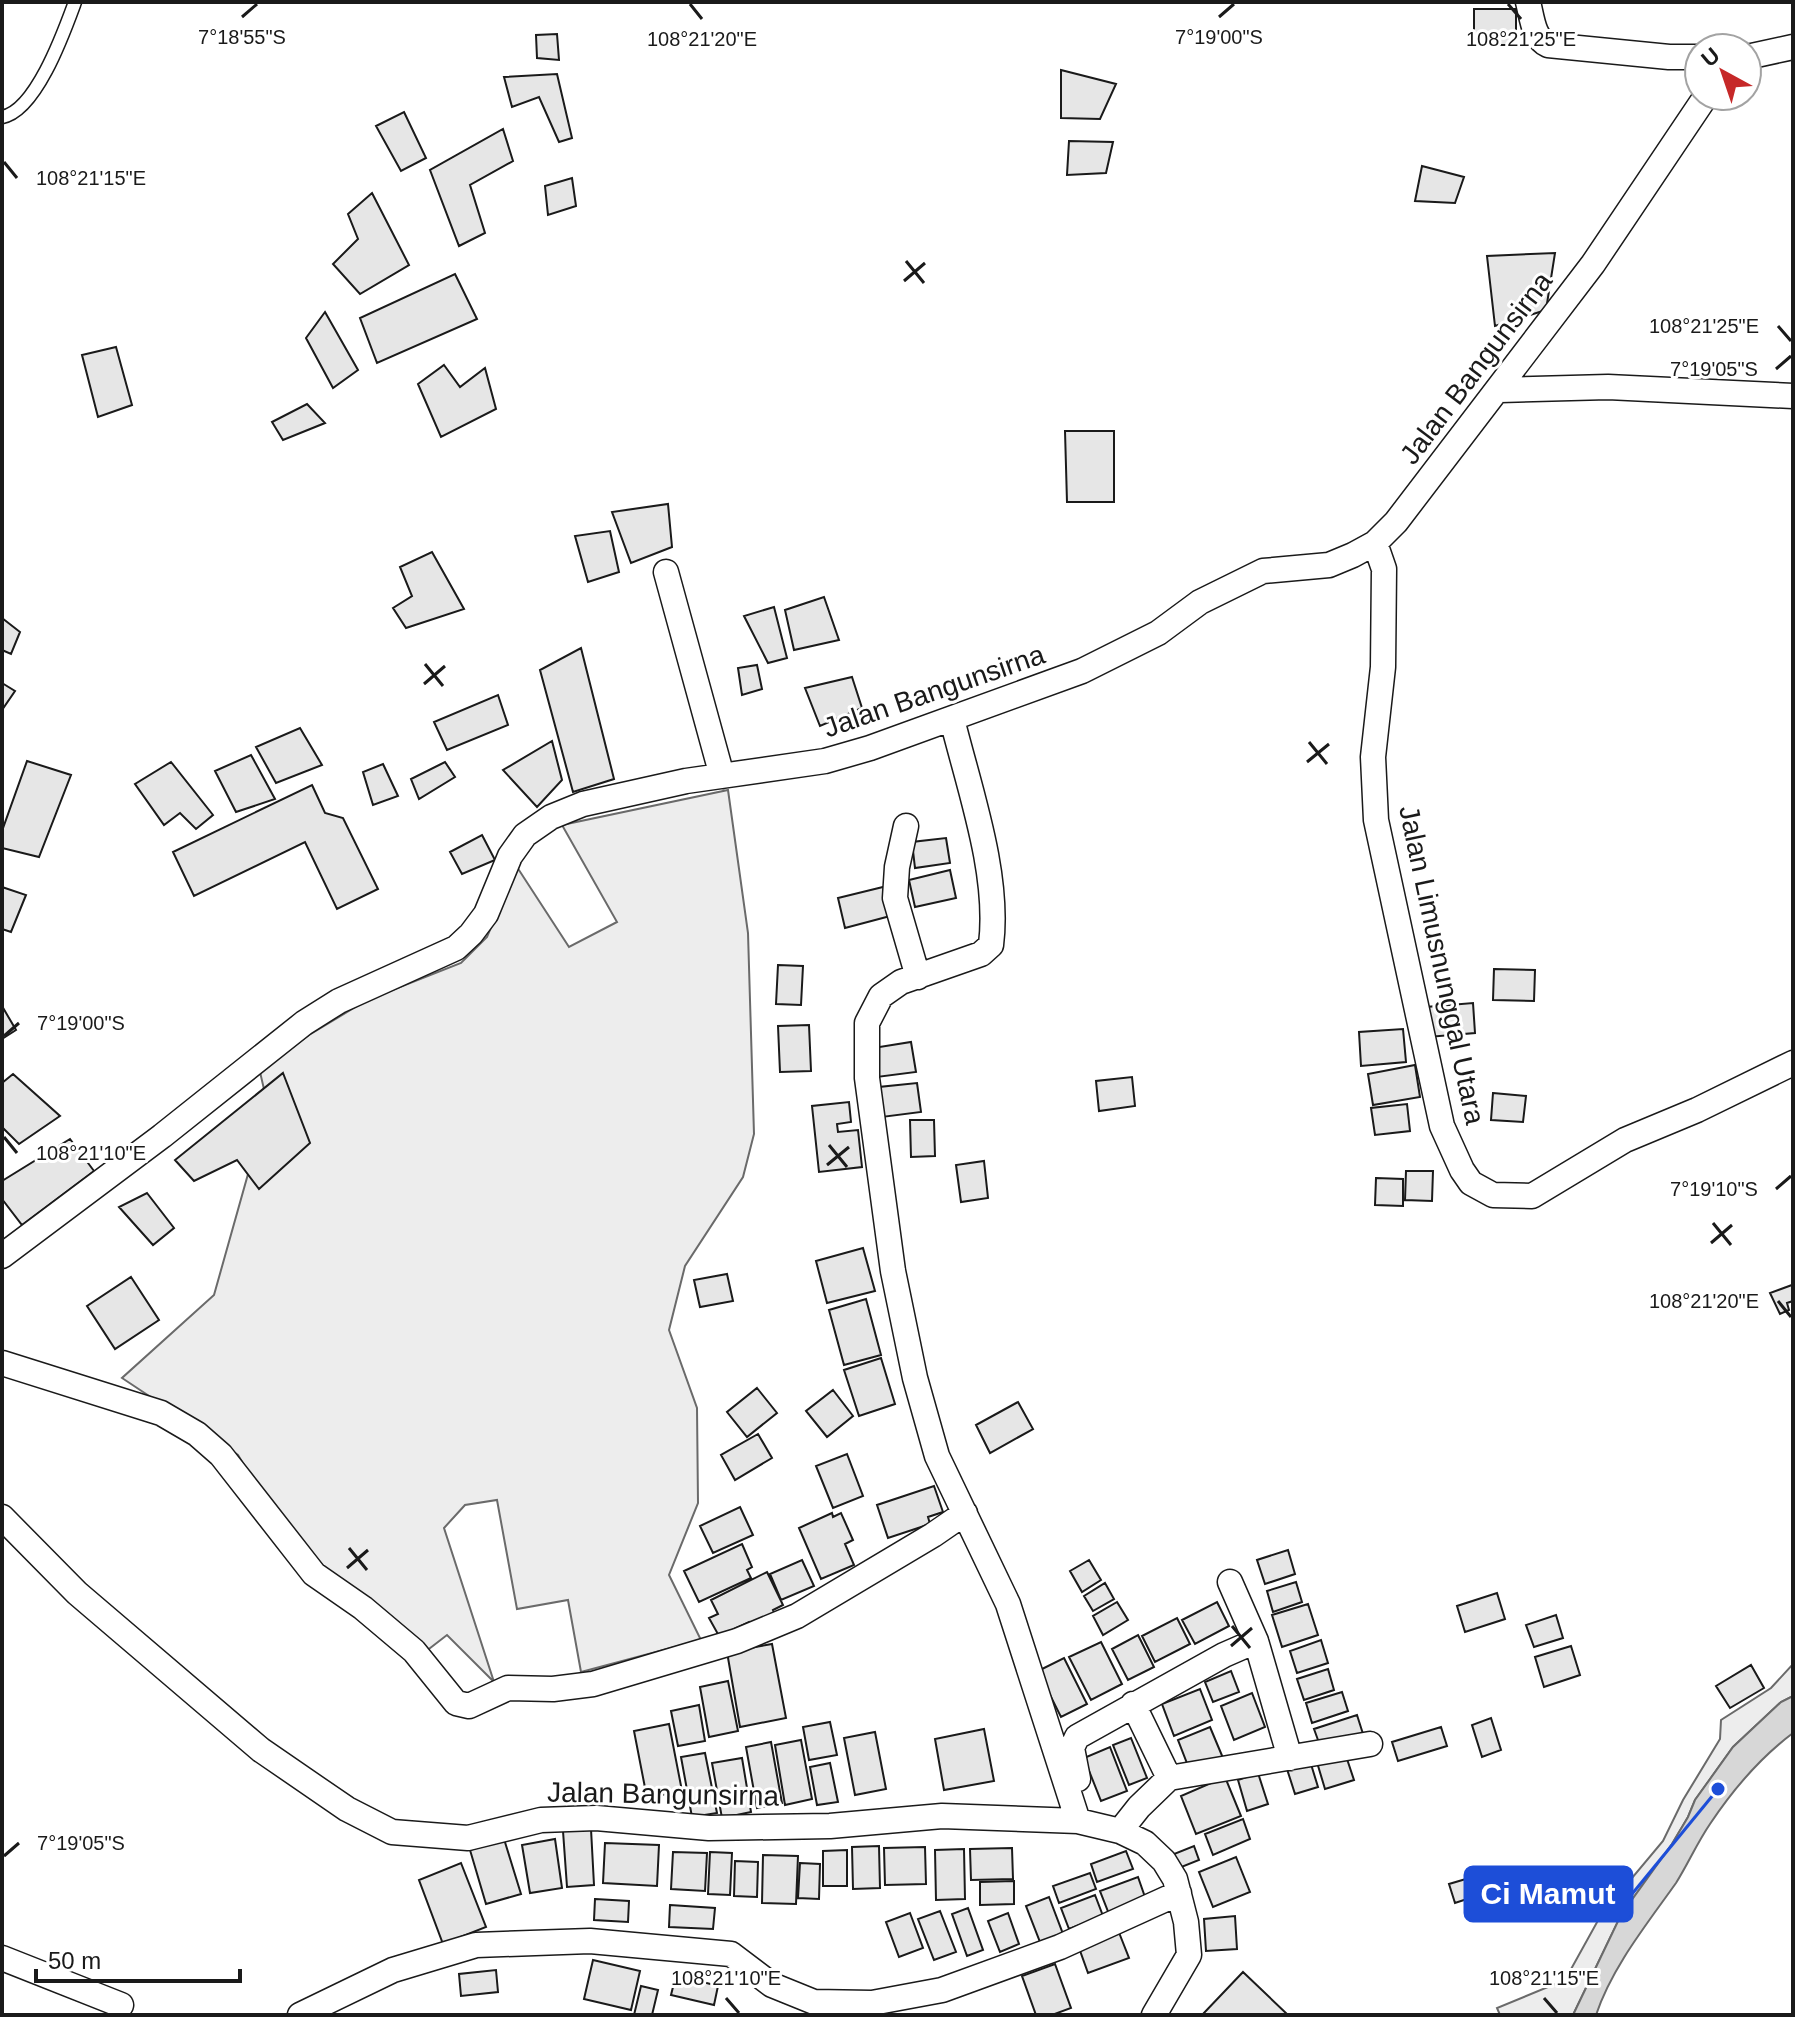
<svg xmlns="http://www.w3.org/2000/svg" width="1795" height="2017" font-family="Arial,sans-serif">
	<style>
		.built { fill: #ededed; stroke: #6a6a6a; stroke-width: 2 }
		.water { fill: #d7d7d7; stroke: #6a6a6a; stroke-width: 2 }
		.building { fill: #e6e6e6; stroke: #1a1a1a; stroke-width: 2 }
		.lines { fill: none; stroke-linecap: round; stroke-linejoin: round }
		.lane-casing { stroke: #1a1a1a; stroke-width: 15 }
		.street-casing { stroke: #1a1a1a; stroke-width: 27 }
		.lane { stroke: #fff; stroke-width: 12 }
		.street { stroke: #fff; stroke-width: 24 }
		.ticks { fill: none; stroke: #1a1a1a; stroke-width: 3 }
		.labels { text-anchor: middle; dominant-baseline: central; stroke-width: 6; stroke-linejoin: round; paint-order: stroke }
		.street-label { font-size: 28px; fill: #1a1a1a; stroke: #fff }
		.ticks-label { font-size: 20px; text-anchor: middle; fill: #1a1a1a; stroke: #fff; stroke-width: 6; stroke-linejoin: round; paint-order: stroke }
		.leader { fill: none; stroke: #1d4ed8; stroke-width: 3 }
		.callout-dot { fill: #1d4ed8; stroke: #fff; stroke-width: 3 }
		.callout { fill: #1d4ed8; stroke: #1d4ed8; stroke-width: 3 }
		.callout-label { font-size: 30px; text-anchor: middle; font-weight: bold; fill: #fff }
	</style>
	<rect width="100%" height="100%" fill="#fff"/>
	<path class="built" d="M728 790 748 933 754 1134 743 1177 685 1266 669 1330 697 1408 698 1503 669 1575 701 1640 581 1672 568 1600 517 1609 497 1500 465 1505 444 1528 494 1682 447 1635 425 1652 324 1567 259 1490 238 1455 122 1378 214 1295 250 1167 279 1154 260 1072 309 1035 367 1000 461 963 487 937 517 867 569 947 617 922 562 825Z
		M1793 1664V1696L1781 1702 1733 1747 1695 1800 1688 1817 1672 1844 1621 1915 1573 2015H1500L1497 2008 1565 1980 1601 1915 1663 1841 1683 1800 1720 1739 1721 1720 1771 1688Z"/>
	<path class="water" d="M1793 1696V1733C1761 1757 1732 1791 1710 1824 1697 1843 1688 1864 1676 1883 1647 1924 1612 1967 1596 2015H1573L1621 1915 1672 1844 1688 1817 1695 1800 1733 1747 1781 1702Z"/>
	<path class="building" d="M1474 9H1516V45H1474Z
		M557 34 559 60 537 58 536 35Z
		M1061 70 1116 84 1100 119 1061 118Z
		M557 74 572 138 559 142 539 97 512 107 504 77Z
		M404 112 426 158 401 171 376 126Z
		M503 129 513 161 470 185 485 233 459 246 430 170Z
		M1069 141 1113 142 1106 173 1067 175Z
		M1422 166 1464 177 1455 203 1415 201Z
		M572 178 576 206 548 215 545 186Z
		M372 193 409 265 360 294 333 264 358 239 348 214Z
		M1555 253 1546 310 1495 326 1487 256Z
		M455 274 477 319 377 363 360 318Z
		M325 312 358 370 333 388 306 338Z
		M116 347 132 405 98 417 82 355Z
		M444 365 460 387 485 368 496 409 441 437 418 384Z
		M307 404 325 423 283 440 272 422Z
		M1065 431H1114V502H1067Z
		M668 504 672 547 631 563 612 512Z
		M610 531 619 572 588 582 575 536Z
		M432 552 464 609 406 628 393 608 412 596 400 567Z
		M824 597 839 640 794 650 785 610Z
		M774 607 787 658 768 663 744 616Z
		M2 618 20 632 11 654 2 650Z
		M581 648 614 779 573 792 540 670Z
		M757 665 762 689 742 695 738 668Z
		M852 677 862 708 820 726 805 688Z
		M2 683 15 691 2 710Z
		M498 695 508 725 447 750 434 722Z
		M300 728 322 765 276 783 256 747Z
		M552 741 562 780 537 807 503 770Z
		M251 755 275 799 236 812 215 771Z
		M27 761 71 775 39 857 2 848V831Z
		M171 762 213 815 196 829 180 813 164 825 135 784Z
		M445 762 455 777 419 799 411 779Z
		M383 764 398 796 373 805 363 772Z
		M312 785 325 813 343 818 378 889 337 909 305 842 194 896 173 852Z
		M482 835 495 860 462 874 450 852Z
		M946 838 950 863 915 868 912 842Z
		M950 870 956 898 915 907 909 880Z
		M887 886 894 915 845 928 838 898Z
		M2 887 26 895 11 932 2 929Z
		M778 965 803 966 801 1005 776 1004Z
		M1494 969 1535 970 1534 1001 1493 1000Z
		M1473 1003 1475 1033 1428 1037 1426 1007Z
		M2 1006 16 1030 2 1039Z
		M809 1025 811 1071 780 1072 778 1026Z
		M1403 1029 1406 1062 1361 1066 1359 1032Z
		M911 1042 916 1072 877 1077 873 1048Z
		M1415 1065 1420 1097 1373 1105 1368 1074Z
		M283 1073 310 1143 259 1189 237 1160 194 1181 175 1160Z
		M13 1074 60 1116 19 1144 2 1127V1083Z
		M1132 1077 1135 1106 1099 1111 1096 1081Z
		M917 1083 921 1112 882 1117 879 1087Z
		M1493 1093 1526 1096 1523 1122 1491 1120Z
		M849 1102 851 1122 837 1124 838 1132 858 1130 862 1167 819 1172 812 1106Z
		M1407 1104 1410 1131 1375 1135 1371 1108Z
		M910 1120H934L935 1156 911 1157Z
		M70 1139 94 1171 22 1225 2 1199V1181Z
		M984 1161 988 1198 961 1202 956 1165Z
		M1406 1171H1433L1432 1201 1405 1200Z
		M1376 1178 1403 1179V1206L1375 1205Z
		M147 1193 174 1228 153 1245 119 1207Z
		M863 1248 875 1291 827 1303 816 1261Z
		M727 1274 733 1301 700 1307 694 1280Z
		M131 1277 159 1320 115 1349 87 1306Z
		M1792 1285 1793 1301 1787 1303 1789 1310 1780 1314 1770 1293Z
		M866 1299 881 1355 844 1365 829 1310Z
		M881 1358 895 1404 859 1416 844 1370Z
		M757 1388 777 1413 747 1437 727 1412Z
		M833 1390 853 1416 827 1437 806 1411Z
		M1018 1402 1033 1429 990 1453 976 1425Z
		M758 1434 772 1458 735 1480 721 1455Z
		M847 1454 863 1496 833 1508 816 1466Z
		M934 1486 943 1512 928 1517 930 1524 888 1538 877 1505Z
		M740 1507 753 1535 713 1553 700 1526Z
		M832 1513 833 1517 841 1513 853 1540 845 1544 854 1565 821 1579 799 1528Z
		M742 1544 752 1567 747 1570 751 1578 699 1602 684 1571Z
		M1288 1550 1295 1574 1265 1584 1257 1560Z
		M802 1560 814 1586 781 1600 770 1574Z
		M1089 1560 1101 1580 1082 1592 1070 1571Z
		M767 1572 783 1605 773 1610 776 1617 752 1628 749 1622 719 1636 709 1618 718 1614 711 1600Z
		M1296 1582 1302 1602 1273 1612 1267 1591Z
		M1105 1583 1114 1599 1093 1611 1084 1596Z
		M1497 1593 1505 1619 1465 1632 1457 1606Z
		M1117 1602 1128 1620 1103 1635 1093 1616Z
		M1217 1602 1229 1626 1195 1644 1182 1620Z
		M1308 1604 1318 1635 1282 1647 1272 1615Z
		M1556 1615 1563 1638 1534 1647 1526 1625Z
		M1177 1618 1190 1644 1155 1662 1142 1636Z
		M1138 1635 1154 1667 1128 1680 1112 1649Z
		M1321 1640 1328 1663 1297 1673 1290 1651Z
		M1101 1642 1122 1684 1091 1700 1069 1657Z
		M772 1644 786 1718 740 1727 727 1652Z
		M1571 1646 1580 1675 1544 1687 1535 1657Z
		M1064 1658 1087 1704 1061 1717 1038 1671Z
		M1751 1665 1764 1688 1730 1708 1716 1686Z
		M1328 1669 1334 1690 1304 1700 1297 1679Z
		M1231 1671 1239 1692 1213 1702 1205 1682Z
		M728 1681 738 1731 709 1737 700 1687Z
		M1200 1689 1212 1720 1174 1736 1162 1704Z
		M1342 1692 1348 1711 1312 1723 1306 1703Z
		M1252 1693 1265 1727 1234 1740 1221 1706Z
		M699 1705 705 1741 678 1746 671 1711Z
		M1357 1715 1364 1737 1322 1751 1314 1729Z
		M1491 1718 1501 1750 1482 1757 1472 1725Z
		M830 1722 837 1755 809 1760 803 1727Z
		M669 1724 682 1791 647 1798 634 1731Z
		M1210 1727 1223 1758 1190 1771 1178 1740Z
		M1441 1727 1447 1746 1398 1761 1392 1742Z
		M984 1729 994 1781 944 1790 935 1739Z
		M875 1732 886 1789 855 1795 844 1738Z
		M1131 1738 1147 1778 1129 1785 1113 1745Z
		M801 1740 812 1799 785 1805 775 1745Z
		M771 1742 782 1803 757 1808 746 1747Z
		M1110 1747 1127 1791 1101 1801 1084 1758Z
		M1344 1750 1354 1780 1325 1789 1316 1759Z
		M705 1753 717 1813 692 1817 681 1757Z
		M742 1758 751 1812 722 1818 712 1763Z
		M1310 1761 1318 1787 1295 1794 1287 1769Z
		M830 1763 838 1802 817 1805 810 1767Z
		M1258 1773 1268 1804 1247 1811 1238 1780Z
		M1225 1777 1241 1816 1196 1834 1181 1796Z
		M1243 1819 1250 1839 1213 1855 1205 1834Z
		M591 1829 594 1885 567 1887 563 1831Z
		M504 1839 521 1894 486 1904 470 1850Z
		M555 1839 562 1888 530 1893 522 1845Z
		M605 1843 659 1845 657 1886 603 1883Z
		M879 1846 880 1888 853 1889 852 1847Z
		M1194 1846 1199 1860 1179 1868 1174 1854Z
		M925 1847 926 1884 885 1885 884 1848Z
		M1012 1848 1013 1879 971 1880 970 1849Z
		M964 1849 965 1899 936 1900 935 1850Z
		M847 1850V1886H823V1851Z
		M1126 1851 1133 1869 1097 1882 1091 1864Z
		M673 1852 707 1853 705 1891 671 1889Z
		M710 1852 732 1853 730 1895 708 1894Z
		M763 1855 798 1856 796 1904 762 1903Z
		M1236 1857 1250 1892 1213 1907 1199 1872Z
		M735 1861 758 1862 757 1897 734 1896Z
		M461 1863 486 1927 443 1944 419 1880Z
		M800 1863 820 1864 819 1899 798 1898Z
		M1090 1873 1096 1889 1059 1903 1053 1886Z
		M1476 1876 1482 1894 1455 1903 1449 1884Z
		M1138 1877 1146 1900 1109 1914 1100 1891Z
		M1014 1881V1904L980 1905V1882Z
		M1095 1895 1103 1916 1069 1929 1061 1908Z
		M1049 1897 1063 1934 1040 1942 1026 1906Z
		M595 1899 629 1901 628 1922 594 1920Z
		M670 1905 715 1908 713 1929 669 1927Z
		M968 1908 983 1950 967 1956 952 1914Z
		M940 1911 956 1952 934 1960 918 1919Z
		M910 1913 923 1948 899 1957 886 1922Z
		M1008 1913 1019 1944 1000 1952 988 1921Z
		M1235 1916 1237 1949 1206 1951 1204 1919Z
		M1118 1930 1129 1958 1088 1973 1078 1945Z
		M593 1960 640 1971 631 2010 584 1999Z
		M1055 1964 1071 2008 1052 2015H1036L1022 1976Z
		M496 1970 498 1992 461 1996 459 1974Z
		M1243 1972 1288 2015H1202Z
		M676 1975 718 1986 714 2005 671 1995Z
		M641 1986 658 1990 652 2015H634Z"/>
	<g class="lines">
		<g class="lane-casing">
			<path id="lane" d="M2 117C36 111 64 32 75 2"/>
		</g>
		<g class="street-casing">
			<path id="street" d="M1528 2C1532 17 1533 38 1548 45L1669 57H1699
				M1747 57 1793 47
				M1500 390 1608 387 1793 396
				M1375 543 1384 569 1383 667 1373 757 1376 820 1442 1126 1462 1170 1471 1183 1493 1195 1532 1196 1625 1140 1697 1110 1793 1063
				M666 572 722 776
				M952 719C969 788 1000 874 991 945L981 954 901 982 881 996 867 1023V1078L893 1271 915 1378 937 1456 1008 1604 1078 1821
				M906 826 897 867 895 898 918 977
				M2 1256 162 1136 304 1023 339 1001 456 948 471 934 486 914 510 856 525 835 551 817 583 804 686 781 825 761 870 748 1082 671 1158 633 1200 602 1263 571 1329 565 1353 555 1375 543 1396 522 1593 264 1706 96
				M2 1363 161 1413 197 1434 221 1455 314 1574 363 1608 414 1651 456 1703 469 1706 508 1688 553 1689 593 1684 737 1641 797 1616 933 1535 965 1513
				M2 1517 77 1593 261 1750 347 1809 392 1832 468 1838 541 1820 596 1818 709 1828 830 1826 942 1816 1078 1821 1120 1831 1145 1843 1164 1861 1175 1879 1186 1922 1189 1955 1154 2015
				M1230 1582 1256 1641
				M1133 1704 1169 1778
				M1078 1779 1072 1748 1077 1737 1224 1655 1256 1641 1290 1758
				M1120 1831 1139 1807 1169 1778 1370 1744
				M2 1958 121 2005
				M300 2015 393 1970 476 1945 590 1941 731 1954 772 1985 814 2002 872 2003 942 1990 1060 1947 1179 1893"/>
		</g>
		<use href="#lane" class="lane"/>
		<use href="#street" class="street"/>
	</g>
	<path class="ticks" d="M690 4 702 19M1508 4 1521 19M242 17 257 4M1219 17 1234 4M4 162 17 178M906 261 924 283M904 281 925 263M1778 326 1791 341M1776 369 1791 356M425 664 443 686M424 684 445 666M1309 742 1327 764M1307 762 1329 744M4 1036 19 1023M4 1137 17 1153M829 1145 847 1167M827 1165 849 1147M1776 1189 1791 1176M1713 1223 1731 1245M1711 1243 1732 1225M1778 1301 1791 1317M349 1548 367 1570M347 1568 368 1550M1232 1626 1250 1648M1231 1646 1252 1628M4 1856 19 1843M726 1998 739 2013M1544 1998 1557 2013"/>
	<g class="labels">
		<g class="street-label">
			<text transform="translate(1476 368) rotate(-53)">Jalan Bangunsirna</text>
			<text transform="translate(934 691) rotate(-19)">Jalan Bangunsirna</text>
			<text transform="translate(1442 965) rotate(78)">Jalan Limusnunggal Utara</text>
			<text transform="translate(663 1794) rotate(1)">Jalan Bangunsirna</text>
		</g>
	</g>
	<g class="ticks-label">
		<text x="242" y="44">7°18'55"S</text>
		<text x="1219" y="44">7°19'00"S</text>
		<text x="702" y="46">108°21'20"E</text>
		<text x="1521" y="46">108°21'25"E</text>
		<text x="91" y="185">108°21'15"E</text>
		<text x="1704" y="333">108°21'25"E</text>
		<text x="1714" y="376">7°19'05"S</text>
		<text x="81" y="1030">7°19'00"S</text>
		<text x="91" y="1160">108°21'10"E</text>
		<text x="1714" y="1196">7°19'10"S</text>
		<text x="1704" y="1308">108°21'20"E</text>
		<text x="81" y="1850">7°19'05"S</text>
		<text x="726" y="1985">108°21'10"E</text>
		<text x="1544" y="1985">108°21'15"E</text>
	</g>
	<path class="leader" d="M1718 1789L1632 1894"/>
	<circle class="callout-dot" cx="1718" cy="1789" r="8"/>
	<rect class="callout" x="1465" y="1867" width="167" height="54" rx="8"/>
	<g class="callout-label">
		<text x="1548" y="1904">Ci Mamut</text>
	</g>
	<rect width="1795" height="2017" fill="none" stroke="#1a1a1a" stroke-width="8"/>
	<g transform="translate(1723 72) rotate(320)"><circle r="38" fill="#ffffff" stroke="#a3a3a3" stroke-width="2"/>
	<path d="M0-6L14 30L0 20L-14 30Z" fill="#c62828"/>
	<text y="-12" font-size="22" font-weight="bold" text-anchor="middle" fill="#1a1a1a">U</text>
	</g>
	<path d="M36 1969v12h204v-12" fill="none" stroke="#1a1a1a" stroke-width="4"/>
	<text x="48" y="1969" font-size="24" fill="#1a1a1a" stroke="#ffffff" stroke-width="6" paint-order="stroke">50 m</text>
</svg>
